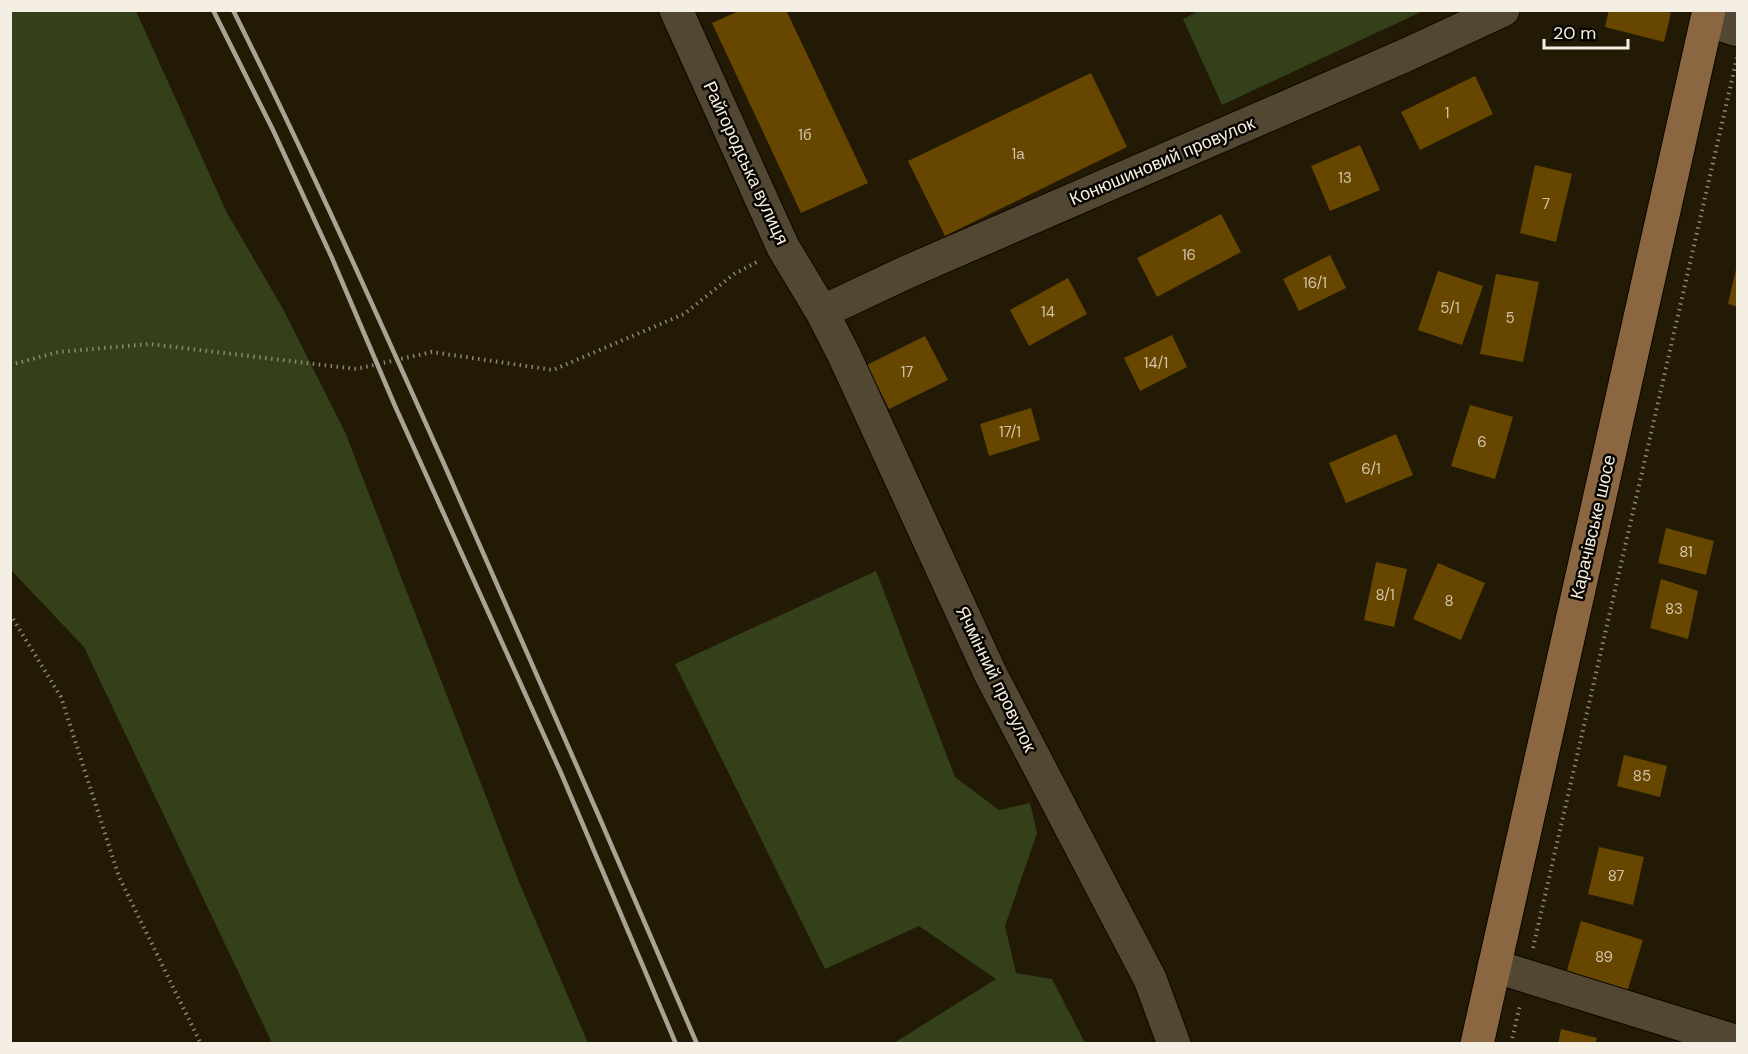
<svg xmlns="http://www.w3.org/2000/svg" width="1748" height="1054" font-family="'DM Sans',sans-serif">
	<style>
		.green { fill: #34401a }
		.building { fill: #674600 }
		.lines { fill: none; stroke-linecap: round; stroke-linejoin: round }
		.minor-casing { stroke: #0c0500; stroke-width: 35 }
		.major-casing { stroke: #0c0500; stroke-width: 35 }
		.path { stroke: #8d8575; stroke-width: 4; stroke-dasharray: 1.5 4.5; stroke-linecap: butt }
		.minor { stroke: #524733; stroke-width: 33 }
		.major { stroke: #8a6741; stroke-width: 33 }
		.rail { stroke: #aaa294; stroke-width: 4.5 }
		.labels { text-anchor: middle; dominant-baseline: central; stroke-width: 5; stroke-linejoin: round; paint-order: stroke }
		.number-label { font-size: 15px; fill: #d2c4aa }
		.street-label { font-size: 18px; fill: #f5eee2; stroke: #090601 }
	</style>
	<rect width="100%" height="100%" fill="#231a06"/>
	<path class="green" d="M11 10 136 11 227 213 283 309 345 432 519 882 588 1043H272L84 647 11 570Z
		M1201 10H1423V11L1222 105 1183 19Z
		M876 571 955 777 999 810 1030 803 1037 833 1005 926 1016 973 1052 979 1085 1043H894L996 979 919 926 825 969 675 664Z"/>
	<path class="building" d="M741 10H786L868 183 801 213 712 23Z
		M1609 10H1661L1671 13 1664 42 1605 27Z
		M1091 73 1127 147 945 236 908 161Z
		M1475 76 1493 114 1420 150 1401 112Z
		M1360 145 1380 190 1330 211 1311 166Z
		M1535 165 1572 174 1556 242 1520 233Z
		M1221 214 1241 252 1157 297 1137 258Z
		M1330 255 1346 288 1299 311 1283 279Z
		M1737 265H1738V307L1728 304Z
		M1438 271 1483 286 1462 345 1418 330Z
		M1496 274 1539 282 1523 362 1480 354Z
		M1068 278 1087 314 1029 346 1010 310Z
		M1172 335 1187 367 1140 391 1124 358Z
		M925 336 948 380 889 409 867 365Z
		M1470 405 1513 417 1495 479 1451 466Z
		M1031 408 1040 440 989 456 980 424Z
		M1396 434 1413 475 1346 503 1329 463Z
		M1666 528 1714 541 1706 575 1658 563Z
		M1376 562 1407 569 1394 627 1364 620Z
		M1438 563 1485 583 1461 640 1413 619Z
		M1661 579 1698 591 1688 639 1650 628Z
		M1624 755 1667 766 1660 797 1617 786Z
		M1599 847 1644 857 1633 905 1588 894Z
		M1581 921 1643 940 1627 992 1566 974Z
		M1561 1029 1597 1038 1595 1044H1558Z"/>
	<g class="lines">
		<g class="minor-casing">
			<path id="minor" d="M676 10 783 247 822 312 844 355 990 673 1150 979 1174 1044
				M1707 20 1738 30
				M822 312 907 272 1406 55 1503 10
				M1494 966 1738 1042"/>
		</g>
		<g class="major-casing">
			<path id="major" d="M1477 1044 1709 10"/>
		</g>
		<path class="path" d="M10 365 58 352 150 344 356 369 432 352 553 370 684 314 734 274 757 262
			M10 614 61 697 119 877 201 1044
			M1533 948 1737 58
			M1511 1044 1520 1005"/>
		<use href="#minor" class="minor"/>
		<use href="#major" class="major"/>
		<path class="rail" d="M213 10 273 130 332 258 395 406 561 773 676 1044
			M233 10C308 160 376 312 444 464 530 657 614 850 697 1044"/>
	</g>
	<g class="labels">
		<g class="number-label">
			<text x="1447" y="113">1</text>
			<text x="805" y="135">1б</text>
			<text x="1018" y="154">1а</text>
			<text x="1345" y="178">13</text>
			<text x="1546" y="204">7</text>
			<text x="1189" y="255">16</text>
			<text x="1315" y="283">16/1</text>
			<text x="1450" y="308">5/1</text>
			<text x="1048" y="312">14</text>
			<text x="1510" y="318">5</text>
			<text x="1156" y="363">14/1</text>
			<text x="907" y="372">17</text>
			<text x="1010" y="432">17/1</text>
			<text x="1482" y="442">6</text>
			<text x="1371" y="469">6/1</text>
			<text x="1686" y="552">81</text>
			<text x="1385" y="595">8/1</text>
			<text x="1449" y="601">8</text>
			<text x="1674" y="609">83</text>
			<text x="1642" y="776">85</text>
			<text x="1616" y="876">87</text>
			<text x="1604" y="957">89</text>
		</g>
		<g class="street-label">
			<text transform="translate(1162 161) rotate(-23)">Конюшиновий провулок</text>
			<text transform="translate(746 163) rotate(65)">Райгородська вулиця</text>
			<text transform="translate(1593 527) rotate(-77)">Карачівське шосе</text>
			<text transform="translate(996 679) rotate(64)">Ячмінний провулок</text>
		</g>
	</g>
	<rect width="1748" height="1054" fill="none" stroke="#f5eee2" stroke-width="24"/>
	<path d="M1544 39v9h84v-9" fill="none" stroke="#f5eee2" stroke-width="3"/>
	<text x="1553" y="39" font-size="18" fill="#f5eee2" stroke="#090601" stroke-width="4.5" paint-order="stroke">20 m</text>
</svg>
